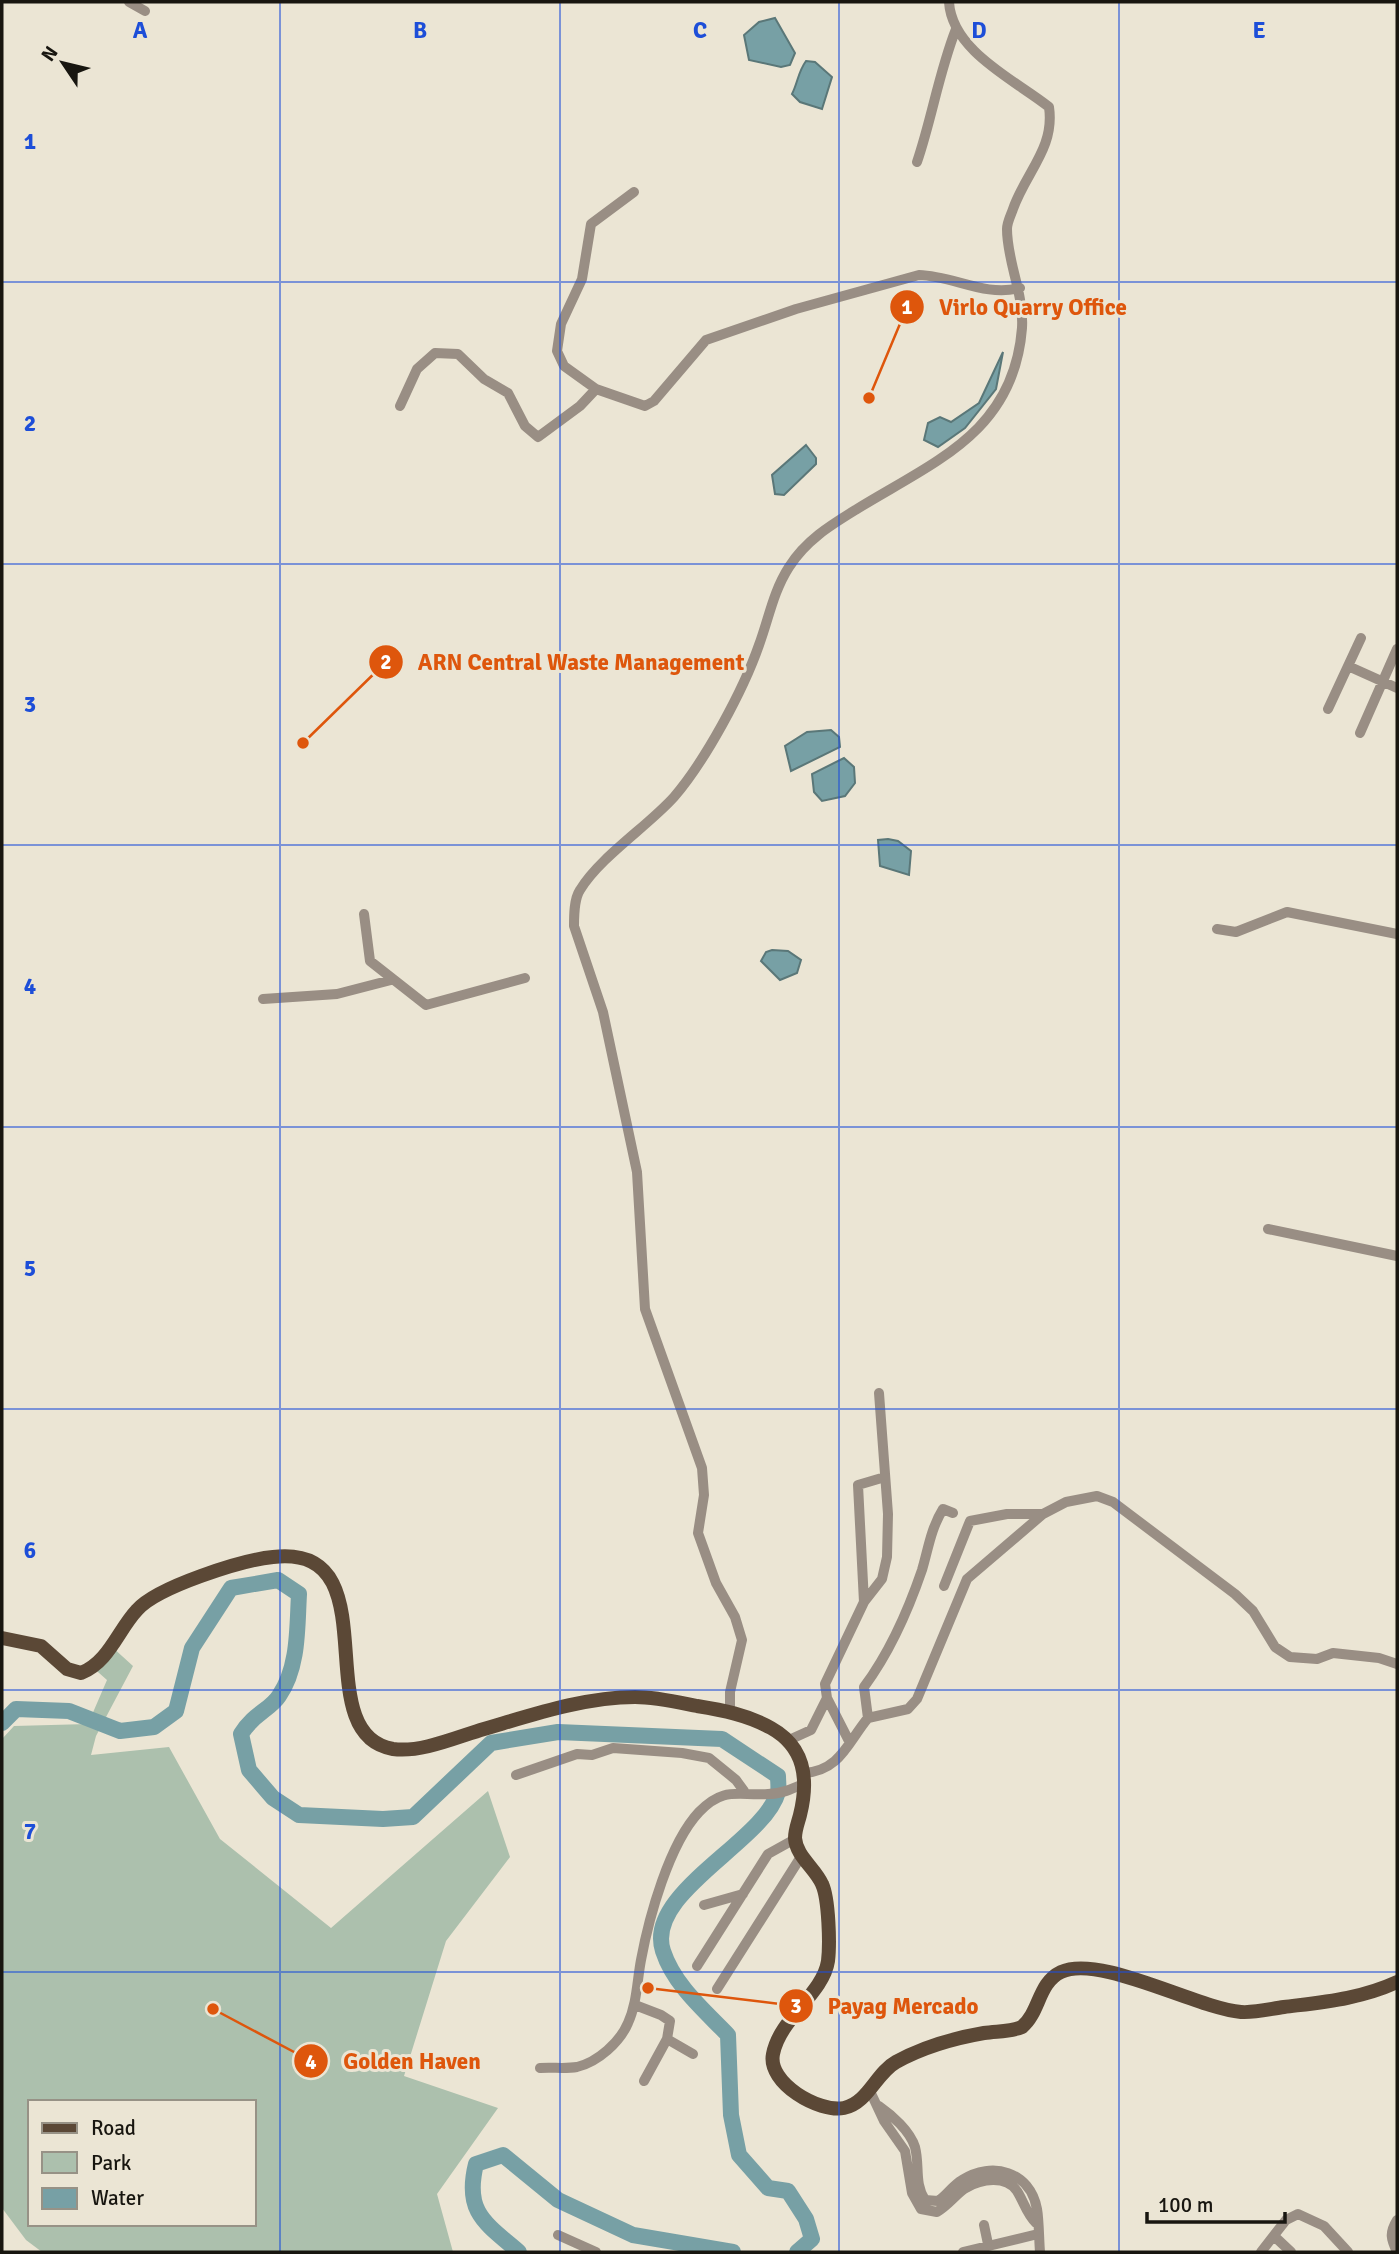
<svg xmlns="http://www.w3.org/2000/svg" width="1399" height="2254" font-family="Signika,sans-serif">
	<style>
		.green { fill: #acc0ad; fill-rule: evenodd }
		.water { fill: #77a0a5; stroke: #5a7778; stroke-width: 2 }
		.lines { fill: none; stroke-linecap: round; stroke-linejoin: round }
		.river { stroke: #77a0a5; stroke-width: 16 }
		.minor { stroke: #998e84; stroke-width: 10 }
		.major { stroke: #5b4836; stroke-width: 14 }
		.grid { fill: none; stroke: #1d4ed8; stroke-width: 2; stroke-opacity: 0.55 }
		.grid-label { font-size: 23px; text-anchor: middle; font-weight: bold; fill: #1d4ed8; stroke: #ebe5d4; stroke-width: 6; stroke-linejoin: round; paint-order: stroke }
		.leader { fill: none; stroke: #de560c; stroke-width: 2.5 }
		.callout-dot { fill: #de560c; stroke: #ebe5d4; stroke-width: 2.5 }
		.mark-label { font-size: 21px; text-anchor: middle; font-weight: bold; fill: #fff }
		.callout-label { font-size: 23px; text-anchor: middle; font-weight: bold; fill: #de560c; stroke: #ebe5d4; stroke-width: 6; stroke-linejoin: round; paint-order: stroke }
	</style>
	<rect width="100%" height="100%" fill="#ebe5d4"/>
	<path class="green" d="M111 1646 133 1666 96 1736 91 1755 169 1747 220 1839 331 1928 488 1791 510 1857 446 1941 404 2076 498 2108 437 2194 453 2252H42L26 2240 2 2208V1739L14 1726 88 1724 107 1680 90 1665ZM30 2102H254V2224H30Z"/>
	<path class="water" d="M775 18 795 53 790 65 781 67 749 60 744 35 759 22Z
		M806 61 815 62 832 77 822 109 800 102 792 94C798 82 798 72 806 61Z
		M1003 352 996 389 965 428 938 447 924 440 928 423 940 417 951 422 979 403Z
		M806 445 816 458V464L784 495 775 494 772 475Z
		M831 730 839 737 840 747 791 771 785 746 807 732Z
		M844 758 854 767 855 783 845 796 822 801 814 792 812 774Z
		M888 839 898 841 911 851 909 875 880 866 878 840Z
		M772 950 788 951 801 960 797 973 780 980 761 961 766 952Z"/>
	<g class="lines">
		<path class="river" d="M2 1723 16 1709 69 1711 120 1731 154 1727 176 1711 192 1648 231 1588 278 1580 299 1594C297 1627 299 1667 279 1696 270 1710 254 1713 241 1734L249 1770 273 1798 299 1815 383 1819 413 1817 491 1743 558 1732 722 1739 778 1776C778 1781 779 1788 778 1792 764 1842 644 1893 663 1951 674 1985 704 2010 728 2035L731 2115 739 2155 768 2188 788 2191 806 2219 812 2239 797 2252
			M519 2252C485 2223 464 2212 476 2164L503 2155 558 2200 633 2235 733 2252"/>
		<path class="minor" d="M129 2 145 11
			M917 162C932 118 939 72 956 29
			M596 389 564 366 557 351 561 324 582 279 591 224 634 192
			M400 406 417 369 435 353 458 354 484 379 508 393 525 426 538 437 580 406 596 389 645 406 654 401 706 340 796 309 919 275C954 276 984 297 1020 288
			M1348 666 1397 688
			M1328 709 1361 638
			M1360 733 1397 649
			M364 914 370 961 426 1005 525 978
			M1217 929 1236 932 1287 912 1397 934
			M263 999 337 994 391 980
			M1268 1229 1397 1256
			M944 1586 970 1521 1007 1514H1043
			M864 1602 858 1485 885 1477
			M730 1712V1692L742 1640 735 1617 716 1583 698 1533 704 1495 702 1468 645 1309 637 1172 603 1012 574 926C574 915 574 899 580 890 600 857 648 826 674 797 705 761 743 691 759 645 769 618 773 592 789 567 806 540 831 525 857 509 935 461 1014 432 1022 328 1024 293 1007 262 1007 229 1007 222 1011 215 1013 209 1026 172 1055 148 1049 107 1015 80 952 51 949 2
			M868 1718 864 1687C890 1652 908 1611 922 1570 928 1550 931 1528 943 1509L953 1513
			M789 1740 811 1730 827 1698
			M850 1743 827 1698 825 1684 864 1602 882 1579 887 1557 888 1514 879 1393
			M804 1773C840 1771 848 1742 868 1718L908 1709 917 1699 967 1579 1043 1514 1066 1502 1097 1496 1113 1502 1235 1594 1253 1611 1275 1647 1290 1657 1317 1659 1333 1653 1379 1658 1397 1664
			M516 1775 577 1754 592 1755 613 1748 682 1753 709 1758 736 1780 744 1791
			M704 1905 743 1894
			M697 1966 768 1854 795 1839
			M717 1989 802 1855
			M635 2005 661 2015 670 2021 667 2039 644 2081
			M667 2039 693 2054
			M540 2068C552 2067 565 2069 577 2067 598 2062 620 2042 628 2023 637 2003 637 1981 641 1960 649 1917 669 1844 699 1812 724 1786 738 1796 768 1794 781 1794 792 1789 803 1784
			M869 2089 884 2121 905 2151 912 2193 921 2209 937 2212C949 2205 957 2193 966 2188 981 2179 1006 2175 1017 2191 1024 2202 1026 2213 1036 2223
			M879 2106C892 2115 910 2131 915 2147 920 2166 914 2183 925 2200L938 2201C947 2195 953 2185 962 2180 992 2161 1030 2171 1037 2209 1039 2220 1039 2240 1040 2252
			M1397 2220C1389 2233 1391 2239 1397 2252
			M984 2225 988 2244
			M558 2235 596 2252
			M1274 2236 1291 2252
			M963 2252 1038 2234
			M1261 2252 1286 2220 1298 2214 1324 2226 1348 2252"/>
		<path class="major" d="M2 1638 41 1646 67 1669 81 1673C109 1662 118 1630 137 1610 157 1587 242 1560 273 1557 394 1543 304 1734 393 1749 421 1753 457 1737 484 1729 532 1715 585 1697 635 1697 656 1697 677 1702 697 1706 722 1710 748 1715 771 1728 805 1747 809 1779 800 1815 798 1823 795 1830 795 1838 796 1856 815 1868 822 1884 829 1899 830 1945 828 1961 823 1994 780 2018 773 2054 767 2083 819 2113 844 2108 868 2103 876 2073 896 2062 921 2048 955 2038 984 2033 997 2031 1010 2032 1022 2027 1040 2012 1038 1983 1061 1972 1100 1954 1196 2008 1241 2012 1255 2013 1270 2009 1284 2007 1323 2002 1360 1999 1397 1982"/>
	</g>
	<path class="grid" d="M280 2V2252M560 2V2252M839 2V2252M1119 2V2252M2 282H1397M2 564H1397M2 845H1397M2 1127H1397M2 1409H1397M2 1690H1397M2 1972H1397"/>
	<g class="grid-label">
		<text x="140" y="38">A</text>
		<text x="420" y="38">B</text>
		<text x="700" y="38">C</text>
		<text x="979" y="38">D</text>
		<text x="1259" y="38">E</text>
		<text x="30" y="149">1</text>
		<text x="30" y="431">2</text>
		<text x="30" y="712">3</text>
		<text x="30" y="994">4</text>
		<text x="30" y="1276">5</text>
		<text x="30" y="1558">6</text>
		<text x="30" y="1839">7</text>
	</g>
	<path class="leader" d="M869 398L907 307M303 743L386 662M648 1988L796 2006M213 2009L311 2061"/>
	<g class="callout-dot">
		<circle cx="869" cy="398" r="7"/>
		<circle cx="303" cy="743" r="7"/>
		<circle cx="648" cy="1988" r="7"/>
		<circle cx="213" cy="2009" r="7"/>
		<circle cx="907" cy="307" r="18"/>
		<circle cx="386" cy="662" r="18"/>
		<circle cx="796" cy="2006" r="18"/>
		<circle cx="311" cy="2061" r="18"/>
	</g>
	<g class="mark-label">
		<text x="907" y="314">1</text>
		<text x="386" y="669">2</text>
		<text x="796" y="2013">3</text>
		<text x="311" y="2069">4</text>
	</g>
	<g class="callout-label">
		<text x="1033" y="315">Virlo Quarry Office</text>
		<text x="581" y="670">ARN Central Waste Management</text>
		<text x="903" y="2014">Payag Mercado</text>
		<text x="412" y="2069">Golden Haven</text>
	</g>
	<rect width="1399" height="2254" fill="none" stroke="#181610" stroke-width="7"/>
	<rect x="28" y="2100" width="228" height="126" fill="#ebe5d4" stroke="#979286" stroke-width="2"/>
	<rect x="42" y="2123" width="35" height="10" fill="#5b4836" stroke="#979286" stroke-width="2"/>
	<text x="91" y="2135" font-size="21" fill="#181610">Road</text>
	<rect x="42" y="2152" width="35" height="21" fill="#acc0ad" stroke="#979286" stroke-width="2"/>
	<text x="91" y="2170" font-size="21" fill="#181610">Park</text>
	<rect x="42" y="2188" width="35" height="21" fill="#77a0a5" stroke="#979286" stroke-width="2"/>
	<text x="91" y="2205" font-size="21" fill="#181610">Water</text>
	<g transform="translate(63 63) rotate(305)" stroke="#ebe5d4" stroke-width="5" paint-order="stroke">
	<path d="M0-5L12 26L0 18L-12 26Z" fill="#181610"/>
	<text y="-10" font-size="19" font-weight="bold" text-anchor="middle" fill="#181610">N</text>
	</g>
	<path d="M1147 2212v10h138v-10" fill="none" stroke="#181610" stroke-width="3.5"/>
	<text x="1158" y="2212" font-size="21" fill="#181610" stroke="#ebe5d4" stroke-width="5" paint-order="stroke">100 m</text>
</svg>
